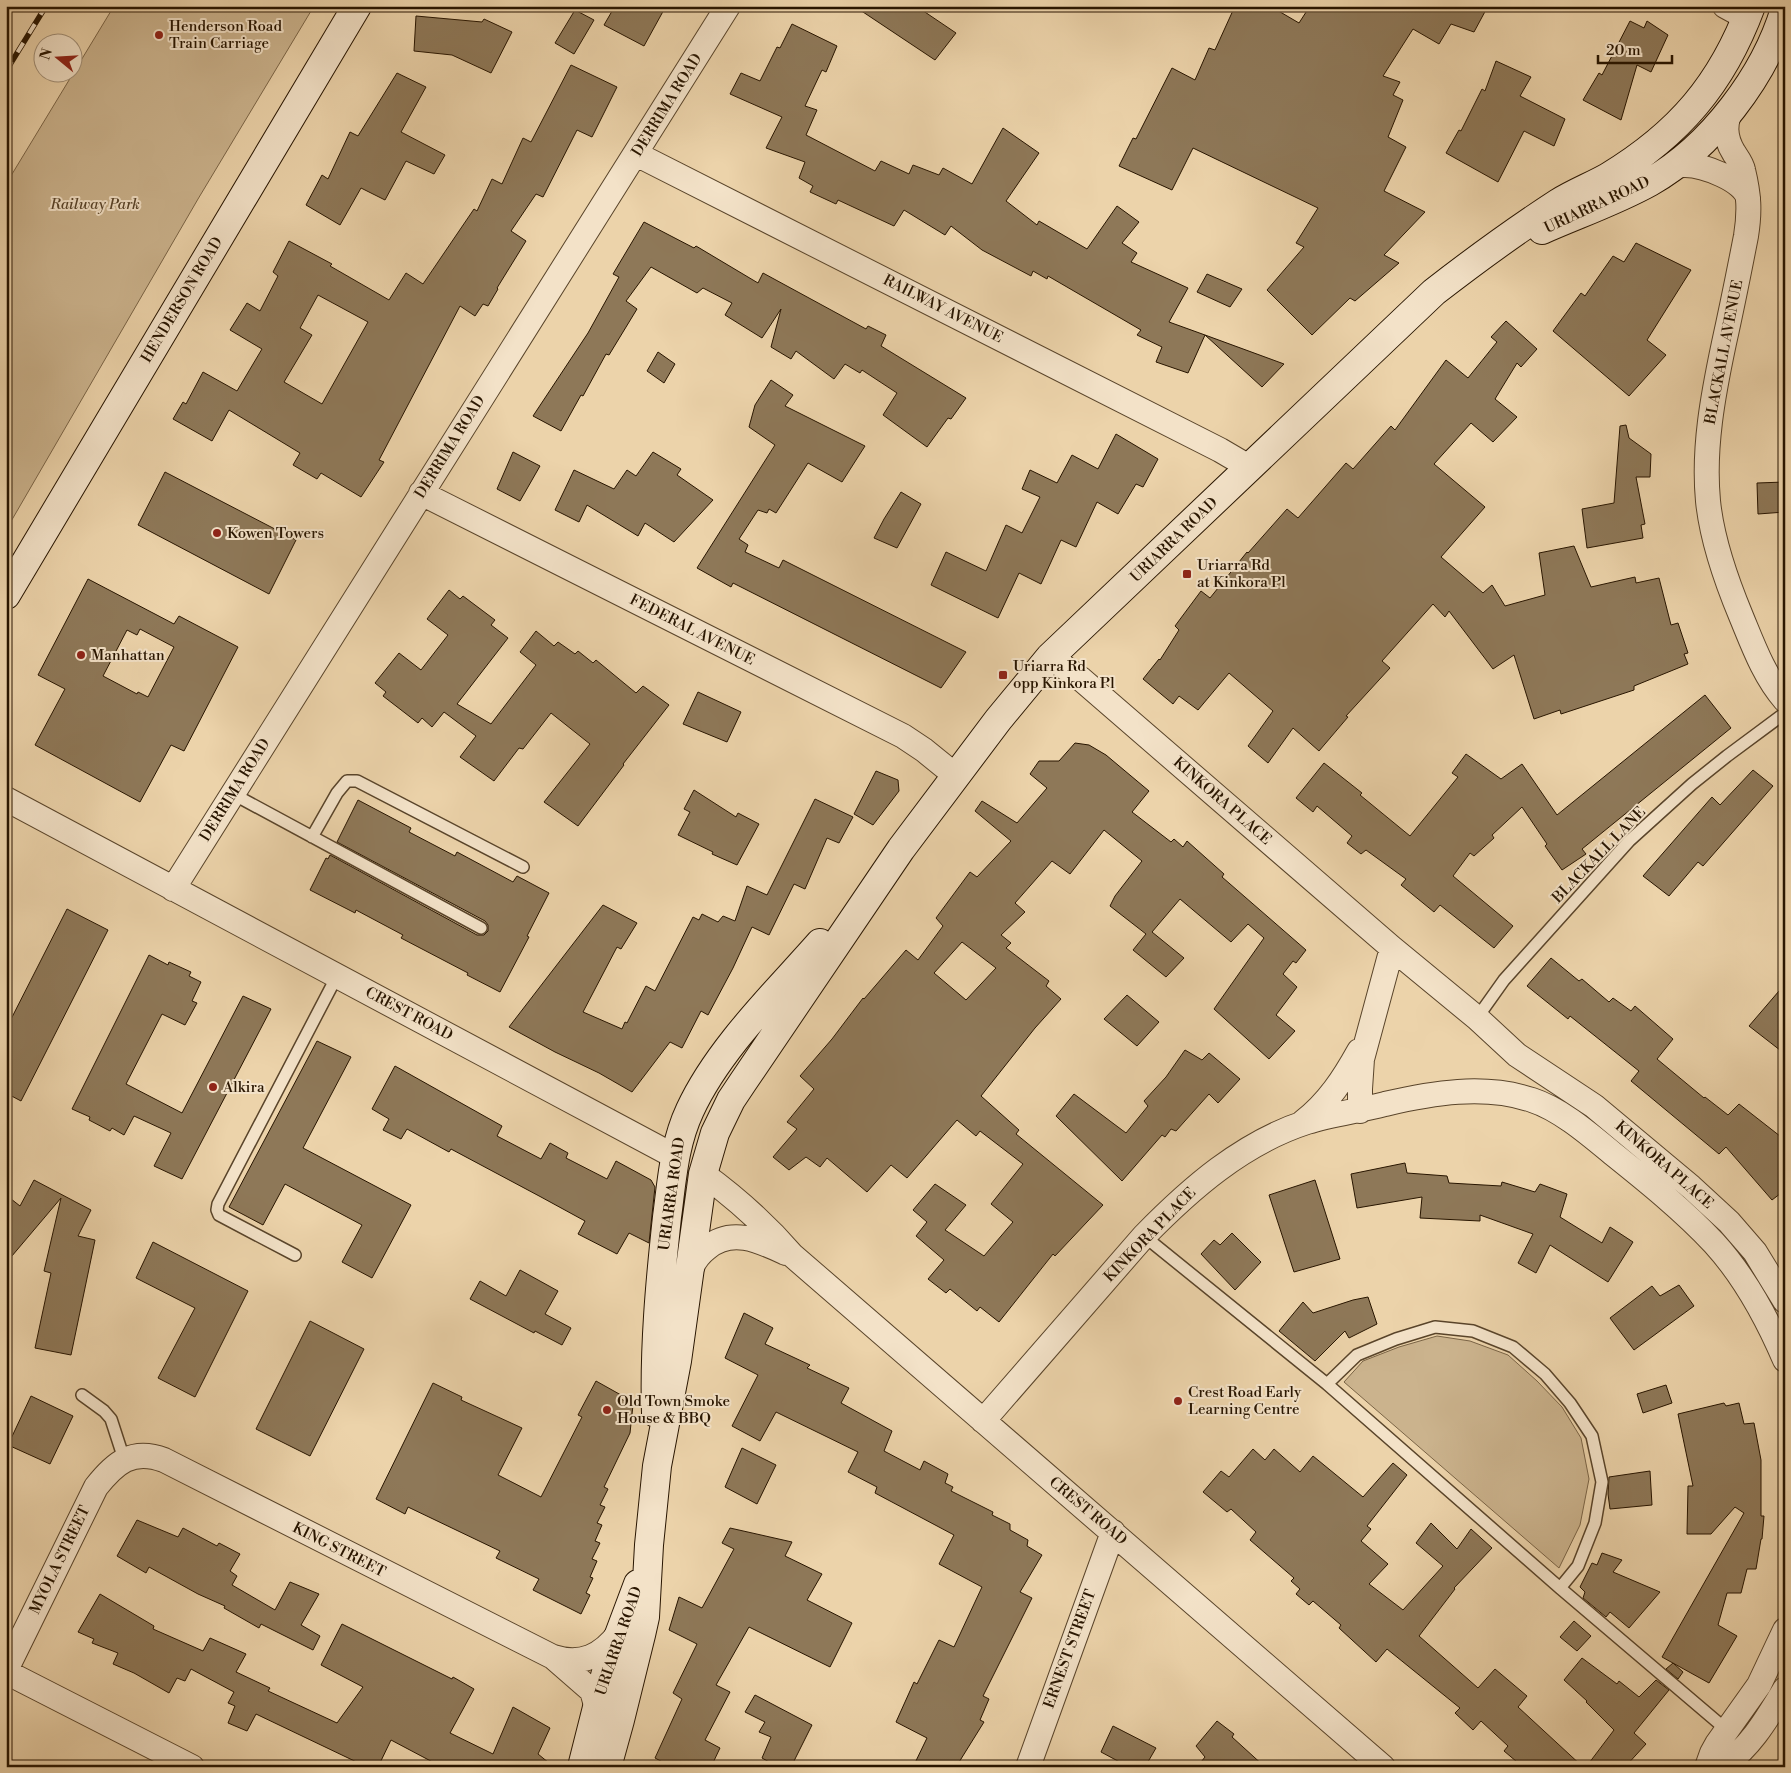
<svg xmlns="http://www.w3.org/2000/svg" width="1791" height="1773" font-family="'Libre Bodoni',serif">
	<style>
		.green { fill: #cbb38d; stroke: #7a6446 }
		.building { fill: #8e7858; stroke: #281500; fill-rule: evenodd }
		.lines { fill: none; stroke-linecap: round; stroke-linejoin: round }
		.lane-casing { stroke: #59442a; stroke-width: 14 }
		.street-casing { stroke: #59442a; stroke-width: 26 }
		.secondary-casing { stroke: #281500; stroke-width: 30 }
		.lane { stroke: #f3e2c8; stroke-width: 11 }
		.street { stroke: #f3e2c8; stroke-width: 24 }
		.secondary { stroke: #f3e2c8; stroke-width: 28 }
		.rail-casing { stroke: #281500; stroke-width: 5.5 }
		.rail { stroke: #f3e2c8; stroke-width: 4; stroke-dasharray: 11; stroke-linecap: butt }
		.poi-dot { fill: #8f2418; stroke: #f3e2c8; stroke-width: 2 }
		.labels { text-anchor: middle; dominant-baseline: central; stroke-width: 4; stroke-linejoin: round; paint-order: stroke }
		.poi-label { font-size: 15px; fill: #281500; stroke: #f3e2c8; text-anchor: start }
		.street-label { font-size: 15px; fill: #281500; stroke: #f3e2c8 }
		.park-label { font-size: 15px; font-style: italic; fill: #59442a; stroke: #f3e2c8 }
	</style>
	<rect width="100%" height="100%" fill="#ecd3aa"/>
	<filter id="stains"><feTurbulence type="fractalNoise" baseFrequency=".004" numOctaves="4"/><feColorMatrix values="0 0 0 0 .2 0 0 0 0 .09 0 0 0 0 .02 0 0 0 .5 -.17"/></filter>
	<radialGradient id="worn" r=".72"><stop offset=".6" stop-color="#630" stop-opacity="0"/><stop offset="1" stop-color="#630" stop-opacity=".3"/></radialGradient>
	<path class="green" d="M114 6H314L198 199 6 530V184Z
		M1437 1336 1470 1341 1508 1355 1537 1381 1562 1407 1581 1438 1589 1479 1580 1525 1559 1568 1344 1382 1363 1361 1399 1347Z"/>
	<path class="building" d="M615 6H666L644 46 604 25Z
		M854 6H916L956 33 935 60Z
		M1235 6H1270L1299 23 1310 6H1488L1474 32 1451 24 1439 44 1413 29 1383 76 1400 82 1393 95 1403 100 1388 137 1406 147 1384 191 1425 212 1384 255 1399 263 1355 301 1350 298 1312 335 1267 290 1304 247 1296 243 1318 208 1193 148 1172 190 1119 166 1133 138 1136 139 1172 68 1195 80 1209 48 1215 50Z
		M575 10 594 20 574 54 555 43Z
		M416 16 482 22 484 19 512 32 491 73 452 55 414 51Z
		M1630 21 1644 28 1647 21 1668 35 1651 72 1637 65 1621 120 1583 100 1599 73 1602 75Z
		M792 24 837 46 826 72 822 70 805 106 817 110 806 135 875 171 881 161 909 174 913 165 939 175 943 168 972 184 1003 128 1039 153 1006 201 1037 225 1039 221 1087 249 1117 206 1139 222 1122 243 1137 253 1131 262 1188 288 1169 322 1205 335 1188 373 1156 362 1162 347 1137 335 1141 330 1048 276 1047 279 1033 271 1031 276 982 250 951 226 945 235 904 210 894 226 838 200 836 204 810 192 813 186 799 178 805 162 766 148 782 117 730 94 741 73 760 81 777 47 780 48Z
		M1496 61 1531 77 1520 96 1565 119 1554 146 1524 131 1498 182 1446 153 1459 130 1461 131 1482 89 1485 91Z
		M571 65 617 87 592 137 577 130 543 197 536 194 511 231 526 241 497 288 498 289 488 306 483 304 475 316 460 306 379 460 384 462 361 497 321 473 317 479 293 465 300 453 229 410 212 441 173 419 183 402 186 404 203 372 237 391 262 349 230 330 247 303 260 311 278 276 273 272 289 241 332 264 330 266 389 300 406 273 423 284 474 209 477 211 492 179 502 184 523 138 531 142ZM318 295 368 322 322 404 284 382 312 335 300 328Z
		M397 73 426 87 401 132 445 155 434 174 406 161 385 200 361 188 340 225 306 205 322 175 328 179 350 132 358 136Z
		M644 222 694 248 696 246 758 283 763 273 866 329 868 326 886 335 881 346 966 398 951 419 948 418 927 447 883 415 897 393 862 370 860 373 845 364 834 379 796 351 791 359 771 347 781 309 762 338 725 315 732 303 703 288 697 293 651 267 626 301 637 309 609 355 606 354 583 396 581 395 561 431 533 416 588 333 619 277 613 274Z
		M1636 243 1691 270 1647 340 1666 355 1629 396 1553 331 1581 293 1585 296 1613 256 1624 262Z
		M1207 274 1242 289 1230 307 1197 292Z
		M1506 321 1537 349 1521 367 1517 363 1495 399 1517 417 1493 442 1471 423 1434 464 1485 507 1441 557 1483 593 1492 585 1505 606 1545 595 1539 553 1574 546 1591 587 1635 577 1636 583 1659 578 1671 625 1678 623 1688 653 1684 654 1688 664 1634 686V690L1561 714 1560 710 1534 719 1514 655 1493 669 1449 611 1445 617 1433 604 1382 661 1390 668 1346 716 1348 717 1319 751 1293 728 1268 763 1248 746 1273 711 1229 673 1198 710 1179 696 1173 704 1143 679 1159 659 1160 660 1179 630 1175 626 1201 591 1210 598 1247 552 1248 553 1287 509 1298 518 1346 463 1353 469 1391 426 1395 430 1446 360 1468 378 1497 342 1491 337Z
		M1205 335 1284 364 1262 387Z
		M658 352 675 364 664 383 647 371Z
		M771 380 793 395 785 406 865 446 842 482 808 463 776 513 769 509 767 513 758 510 739 539 748 545 745 552 779 568 783 560 966 652 941 688 733 583 731 587 697 568 775 445 749 427 755 405Z
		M1626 425 1629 438 1651 454 1650 477H1636L1645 524 1641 525 1643 538 1587 548 1582 509 1614 503 1620 426Z
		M1116 434 1158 459 1143 487 1136 484 1118 514 1097 502 1076 547 1061 540 1041 584 1019 573 998 618 931 585 946 552 986 571 1006 525 1022 533 1040 497 1022 489 1030 470 1057 483 1072 455 1098 469Z
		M513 452 540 466 520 501 497 489Z
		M653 452 681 469 677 475 713 500 674 542 645 523 638 536 587 505 579 522 555 510 574 470 614 489 627 470 636 476Z
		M165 472 296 540 269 594 138 525Z
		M1785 482V512L1758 514 1757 483Z
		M901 492 921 504 897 548 874 538 884 519Z
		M88 579 174 624 179 616 238 647 184 751 171 745 140 802 35 745 65 689 38 675ZM140 629 174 647 148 697 138 692 137 694 103 676 127 630 137 635Z
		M449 590 460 599 463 596 495 620 491 625 508 638 457 704 491 724 536 665 520 652 536 631 554 646 558 642 575 654 578 651 593 663 596 660 636 693 643 686 669 705 623 764 624 765 578 826 544 802 590 744 551 713 523 749 519 748 494 781 460 757 476 736 444 712 432 727 422 718 418 723 383 696 386 692 375 683 399 653 421 670 448 635 427 619Z
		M698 692 741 712 727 742 683 724Z
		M1705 695 1731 728 1582 849 1586 854 1562 870 1545 846 1547 844 1522 807 1492 835 1494 838 1474 856 1470 853 1453 876 1513 926 1494 948 1440 905 1434 912 1401 885 1406 879 1366 850 1361 854 1347 843 1352 836 1317 806 1313 812 1296 798 1324 763 1362 793 1360 795 1410 836 1458 777 1452 773 1466 754 1501 779 1522 764 1557 815Z
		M1075 743 1089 745 1106 755 1149 791 1132 812 1171 842 1174 839 1183 847 1187 841 1224 874 1222 877 1306 950 1296 963 1293 961 1283 974 1297 987 1276 1015 1295 1031 1269 1059 1214 1009 1264 938 1248 924 1231 942 1180 899 1152 932 1184 958 1166 977 1133 950 1146 934 1110 906 1115 896 1142 861 1104 830 1070 874 1052 861 1015 903 1025 912 1001 935 1011 943 1006 948 1049 981 1046 986 1061 999 1035 1028 981 1096 1019 1130 1016 1134 1103 1205 1055 1256 1053 1254 999 1322 980 1307 977 1311 950 1289 946 1293 928 1279 944 1260 916 1236 927 1222 913 1210 935 1184 966 1205 945 1230 984 1256 1013 1222 991 1204 1023 1164 980 1131 976 1136 957 1120 907 1178 891 1165 867 1192 827 1158 820 1167 806 1157 789 1170 773 1157 797 1129 787 1122 814 1089 800 1076 832 1039 863 998 864 999 906 950 918 960 943 926 936 918 970 872 977 877 1011 841 975 811 982 801 1017 823 1047 788 1030 774 1039 761H1059ZM962 942 996 968 966 1000 934 973Z
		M1753 770 1773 786 1703 866 1698 862 1669 896 1643 876 1712 797 1720 805Z
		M876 771 898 780 899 791 873 825 854 814Z
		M694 790 736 817 738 813 759 824 737 865 712 854 713 852 678 835 690 812 684 809Z
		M815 799 853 817 839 843 827 838 805 889 794 884 769 935 752 927 733 968 708 1015 701 1011 682 1048 670 1042 632 1092 599 1073 555 1052 509 1027 603 905 637 923 621 949 617 947 583 1012 622 1029 625 1022 627 1023 646 986 655 991 693 917 699 920 702 914 718 922 723 916 735 921 747 886 767 895Z
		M358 800 411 828 409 832 455 856 457 852 513 882 517 876 549 893 527 936 529 937 500 992 467 975 468 973 401 938 403 935 356 910 355 913 310 890 326 858 328 859 330 855 477 935H484L488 931V925L485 921 337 842Z
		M67 909 108 930 21 1101 6 1093V1029Z
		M149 955 168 965 169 962 191 972 189 976 201 982 192 1001 197 1003 185 1025 162 1014 126 1084 182 1113 243 996 271 1009 182 1179 154 1166 171 1133 134 1116 124 1135 112 1128 110 1131 89 1120 90 1117 72 1109Z
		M1551 958 1579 981 1582 979 1609 1002 1613 998 1631 1011 1635 1006 1673 1039 1657 1059 1704 1098 1705 1097 1728 1115 1739 1104 1785 1140V1190L1772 1200 1726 1147 1719 1154 1631 1081 1639 1071 1570 1016 1568 1019 1527 986Z
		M1785 984V1054L1749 1026Z
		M1127 995 1159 1022 1137 1046 1104 1019Z
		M317 1041 351 1057 303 1148 411 1205 372 1278 342 1262 362 1225 285 1184 263 1225 229 1207Z
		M1185 1050 1202 1060 1209 1053 1240 1079 1218 1103 1209 1094 1176 1131 1171 1129 1165 1137 1162 1135 1122 1181 1056 1116 1074 1094 1126 1133 1148 1106 1144 1101 1166 1077Z
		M395 1066 502 1126 497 1136 541 1159 550 1143 568 1153 566 1158 607 1179 616 1161 651 1180 655 1187 649 1243 629 1233 617 1254 578 1234 585 1221 541 1197 451 1149 449 1152 407 1129 401 1139 383 1130 389 1119 372 1109Z
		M1405 1163 1407 1173 1447 1176 1449 1183 1501 1186 1502 1182 1535 1192 1540 1184 1567 1194 1560 1217 1602 1243 1610 1227 1633 1242 1608 1282 1550 1245 1536 1273 1518 1263 1533 1234 1480 1215V1221L1420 1218 1422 1197 1357 1208 1351 1174Z
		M34 1180 91 1210 78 1236 95 1240 71 1355 35 1348 51 1273 44 1271 61 1198 6 1263V1195L20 1206Z
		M1315 1180 1340 1259 1294 1272 1269 1195Z
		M1232 1233 1261 1262 1235 1290 1201 1254 1214 1240 1220 1245Z
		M153 1242 248 1291 195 1397 158 1378 195 1308 136 1278Z
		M520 1270 558 1291 545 1314 571 1328 562 1345 535 1331 534 1333 470 1299 480 1281 506 1296Z
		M1679 1285 1694 1306 1634 1350 1610 1318 1652 1286 1660 1296Z
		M1368 1297 1377 1324 1349 1338 1345 1331 1315 1361 1279 1331 1303 1302 1313 1313 1353 1300Z
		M744 1313 773 1328 765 1344 810 1365 807 1368 849 1388 841 1403 892 1431 884 1451 920 1470 924 1461 948 1474 945 1483 953 1487 951 1491 993 1512 992 1515 1010 1524V1530L1028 1540 1027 1546 1042 1555 1020 1592 1032 1598 983 1696 989 1699 980 1720 984 1722 956 1767H913L927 1738 896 1722 914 1682 917 1684 939 1640 954 1647 982 1587 939 1564 954 1535 875 1493 877 1487 848 1472 858 1452 776 1412 760 1441 732 1426 758 1375 725 1358Z
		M310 1321 364 1349 310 1456 256 1429Z
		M596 1381 621 1395 619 1398 633 1405 630 1433 604 1487 608 1489 600 1505 605 1507 597 1523 602 1525 595 1541 600 1543 592 1559 597 1561 590 1577 593 1578 586 1593 590 1595 581 1614 533 1590 539 1579 496 1558 500 1551 408 1507 405 1514 376 1499 433 1383 462 1397 461 1400 522 1428 498 1475 541 1497 582 1417 578 1415Z
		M1666 1385 1672 1403 1643 1413 1637 1394Z
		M31 1396 73 1416 50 1464 8 1445Z
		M1724 1403 1726 1406 1739 1403 1744 1424 1754 1423 1761 1460V1516H1764L1762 1539H1761L1756 1569H1747L1741 1593H1727L1718 1625 1737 1636 1709 1683 1662 1657 1744 1513 1735 1507 1711 1534H1687L1688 1486H1693L1678 1414Z
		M742 1448 776 1465 757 1504 725 1487Z
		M1253 1449 1265 1460 1274 1449 1300 1472 1313 1456 1363 1497 1393 1463 1407 1475 1367 1526 1371 1529 1361 1541 1388 1564 1369 1584 1403 1610 1443 1566 1416 1543 1431 1523 1457 1549 1471 1529 1492 1548 1454 1588 1455 1589 1419 1636 1478 1688 1495 1669 1527 1696 1518 1707 1583 1767H1523L1504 1751 1508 1746 1481 1721 1473 1730 1455 1713 1460 1708 1387 1649 1376 1662 1339 1628 1341 1625 1313 1601 1309 1605 1296 1594 1300 1589 1291 1581 1294 1578 1250 1540 1256 1532 1231 1509 1227 1512 1203 1492 1221 1471 1229 1477Z
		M1650 1471 1652 1505 1610 1509 1608 1494 1609 1477Z
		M137 1520 178 1537 183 1528 217 1546 219 1543 240 1554 230 1571 237 1576 232 1585 275 1610 290 1582 319 1594 301 1625 320 1636 313 1650 261 1624 259 1628 224 1608 225 1606 198 1594 149 1567 146 1573 117 1556Z
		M730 1528 792 1542 785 1556 822 1574 807 1600 852 1623 830 1667 749 1627 716 1685 730 1692 705 1740 720 1748 711 1767H672L655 1758 682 1699 673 1693 697 1644 669 1630 679 1597 702 1608 734 1549 722 1543Z
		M1602 1553 1622 1560 1613 1572 1660 1592 1629 1628 1610 1612 1606 1617 1583 1598 1585 1592 1580 1587 1592 1563 1597 1565Z
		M100 1594 154 1626 153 1629 203 1651 210 1638 246 1654 236 1672 270 1688 268 1691 337 1723 363 1687 321 1665 342 1624 452 1679 453 1677 474 1689 450 1733 493 1754 513 1707 550 1728 538 1754 554 1767H442L391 1740 378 1767H367L256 1714 247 1731 228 1723 235 1706 228 1703 234 1692 191 1669 185 1681 177 1678 169 1693 134 1673 113 1664 118 1653 92 1643 94 1639 78 1632Z
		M1574 1621 1591 1636 1577 1651 1560 1637Z
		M1582 1658 1617 1684 1619 1681 1639 1697 1656 1680 1669 1690 1634 1733 1646 1744 1625 1767H1586L1614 1730 1586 1702 1587 1701 1564 1680Z
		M1673 1663 1683 1672 1678 1679 1666 1669Z
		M755 1695 812 1725 791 1767H778L762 1758 771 1737 759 1732 765 1722 745 1712Z
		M1217 1721 1234 1734 1232 1737 1265 1767H1197L1205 1757 1196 1746Z
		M1113 1726 1156 1748 1145 1767H1129L1101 1752Z"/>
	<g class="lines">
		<g class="lane-casing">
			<path id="lane" d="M233 794 481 928
				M312 837 337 793 347 781H357L523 867
				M1477 1018 1504 980 1629 841 1692 784 1727 756 1785 713
				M1144 1236 1327 1384 1560 1588 1728 1731
				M295 1255 219 1215 217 1210 218 1204 337 976
				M1327 1384 1357 1355 1396 1339 1435 1327 1473 1331 1513 1347 1545 1374 1570 1403 1592 1436 1602 1482 1595 1523 1578 1566 1560 1588
				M82 1395 104 1411 111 1419 124 1459"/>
		</g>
		<g class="street-casing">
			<path id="street" d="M1725 6 1747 18
				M1733 106C1724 122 1724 137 1734 153 1738 159 1742 164 1743 170 1749 195 1750 211 1746 236 1739 272 1732 307 1724 343 1713 395 1703 448 1708 501 1712 541 1726 580 1741 616 1753 645 1764 676 1785 700
				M636 154 1220 450 1249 467
				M1666 171C1672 167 1678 165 1685 165 1703 165 1744 180 1748 198
				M421 493 903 736 924 750 956 776
				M1050 657 1081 679 1392 948 1362 1059 1360 1089V1111
				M6 799 674 1156
				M173 889 728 6
				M1392 948 1477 1018 1517 1055 1594 1106 1691 1187 1729 1222 1755 1252 1785 1301
				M1303 1122C1328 1103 1344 1078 1359 1051
				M703 1174C736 1198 766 1225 792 1255L1383 1767
				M690 1274C692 1263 698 1255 707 1248 732 1227 760 1241 786 1253
				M983 1421 1144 1236C1190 1189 1242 1143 1307 1122 1332 1114 1359 1111 1385 1104 1432 1093 1484 1084 1532 1100 1560 1109 1589 1134 1612 1153 1647 1181 1683 1210 1714 1243 1745 1277 1767 1318 1785 1360
				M553 1657 592 1691 596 1705 595 1714
				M6 1670 96 1487C115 1463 132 1448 164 1460L553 1657C581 1666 602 1656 619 1633
				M6 1672 192 1767
				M1028 1767 1113 1532
				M1707 1767 1712 1753 1717 1744 1759 1685 1785 1630
				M1721 1767C1750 1749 1768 1717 1785 1689"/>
		</g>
		<g class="secondary-casing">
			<path id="secondary" d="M1542 230C1578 214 1616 201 1650 182 1711 147 1765 76 1785 9
				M6 595 357 6
				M656 1413C654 1347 660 1282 667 1217 672 1180 674 1144 690 1110 718 1049 776 993 820 943
				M582 1767 608 1664 638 1584
				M607 1767 620 1720 641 1635 645 1617 649 1545 657 1466 677 1361 703 1174 715 1133 731 1100 743 1082 901 849 998 720 1050 657 1434 292C1474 261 1515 231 1558 203 1574 193 1592 186 1608 177 1679 134 1722 84 1751 6"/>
		</g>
		<use href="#lane" class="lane"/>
		<use href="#street" class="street"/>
		<use href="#secondary" class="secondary"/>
		<g class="rail-casing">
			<path id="rail" d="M6 71 46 6"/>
		</g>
		<use href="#rail" class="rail"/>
	</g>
	<g class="poi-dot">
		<circle cx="159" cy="35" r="5"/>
		<circle cx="217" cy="533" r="5"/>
		<rect x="1182" y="569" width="10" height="10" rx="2.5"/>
		<circle cx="81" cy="655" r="5"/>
		<rect x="998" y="670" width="10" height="10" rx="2.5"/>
		<circle cx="213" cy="1087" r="5"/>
		<circle cx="1178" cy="1401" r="5"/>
		<circle cx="607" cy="1410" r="5"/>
	</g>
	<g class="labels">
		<g class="poi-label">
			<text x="169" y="26">Henderson Road<tspan x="169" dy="17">Train Carriage</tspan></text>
			<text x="227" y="533">Kowen Towers</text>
			<text x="1197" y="565">Uriarra Rd<tspan x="1197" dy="17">at Kinkora Pl</tspan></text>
			<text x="91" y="655">Manhattan</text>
			<text x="1013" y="666">Uriarra Rd<tspan x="1013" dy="17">opp Kinkora Pl</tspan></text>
			<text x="223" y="1087">Alkira</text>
			<text x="1188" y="1392">Crest Road Early<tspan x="1188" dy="17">Learning Centre</tspan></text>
			<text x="617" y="1401">Old Town Smoke<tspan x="617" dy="17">House &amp; BBQ</tspan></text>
		</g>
		<g class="street-label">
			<text transform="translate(667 105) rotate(-58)">DERRIMA ROAD</text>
			<text transform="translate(1597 205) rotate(-25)">URIARRA ROAD</text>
			<text transform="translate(182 300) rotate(-59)">HENDERSON ROAD</text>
			<text transform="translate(943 309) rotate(27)">RAILWAY AVENUE</text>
			<text transform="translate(1724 352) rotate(-79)">BLACKALL AVENUE</text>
			<text transform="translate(450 447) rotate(-58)">DERRIMA ROAD</text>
			<text transform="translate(1174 540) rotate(-44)">URIARRA ROAD</text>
			<text transform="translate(692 630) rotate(27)">FEDERAL AVENUE</text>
			<text transform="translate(235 790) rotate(-58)">DERRIMA ROAD</text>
			<text transform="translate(1222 801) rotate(41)">KINKORA PLACE</text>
			<text transform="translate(1599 855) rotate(-46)">BLACKALL LANE</text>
			<text transform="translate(409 1014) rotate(28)">CREST ROAD</text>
			<text transform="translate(1664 1165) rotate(41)">KINKORA PLACE</text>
			<text transform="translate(672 1194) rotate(-82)">URIARRA ROAD</text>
			<text transform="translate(1150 1235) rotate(-46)">KINKORA PLACE</text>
			<text transform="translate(1088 1511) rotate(40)">CREST ROAD</text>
			<text transform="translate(339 1550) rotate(27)">KING STREET</text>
			<text transform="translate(60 1560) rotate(-64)">MYOLA STREET</text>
			<text transform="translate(619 1641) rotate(-71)">URIARRA ROAD</text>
			<text transform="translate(1070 1649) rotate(-70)">ERNEST STREET</text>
		</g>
		<g class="park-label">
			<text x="95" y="204">Railway Park</text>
		</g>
	</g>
	<rect width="1791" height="1773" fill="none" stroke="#ecd3aa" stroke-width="25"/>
	<rect x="8" y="8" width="1776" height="1758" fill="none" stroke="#281500" stroke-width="2.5"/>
	<rect x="12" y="12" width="1766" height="1748" fill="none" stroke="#281500"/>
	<g transform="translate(58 58) rotate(288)"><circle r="24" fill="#f3e2c8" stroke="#a29078"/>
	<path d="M0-4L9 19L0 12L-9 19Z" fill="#8f2418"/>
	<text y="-8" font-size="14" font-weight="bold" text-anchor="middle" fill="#281500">N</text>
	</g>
	<path d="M1598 55v8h74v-8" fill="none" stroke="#281500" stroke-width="2.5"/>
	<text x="1606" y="55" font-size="15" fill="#281500" stroke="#f3e2c8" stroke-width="4" paint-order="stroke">20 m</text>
	<rect width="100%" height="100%" filter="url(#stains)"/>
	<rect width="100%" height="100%" fill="url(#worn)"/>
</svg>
